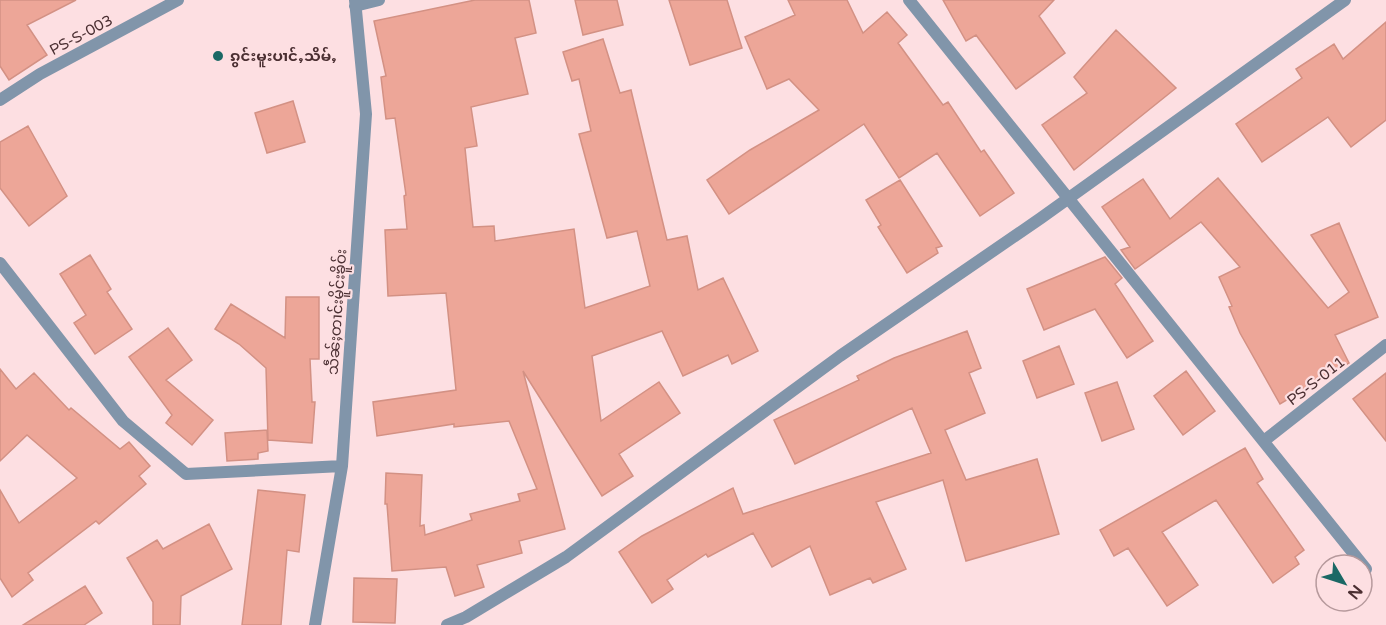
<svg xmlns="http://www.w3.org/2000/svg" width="1386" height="625" font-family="'Varela Round','Noto Sans Myanmar',sans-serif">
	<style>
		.building { fill: #eda698; stroke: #d39184; stroke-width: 1.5 }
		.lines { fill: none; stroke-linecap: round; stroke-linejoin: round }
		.street { stroke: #8195aa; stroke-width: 12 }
		.poi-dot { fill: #1b6865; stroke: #fddfe2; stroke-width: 2 }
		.labels { text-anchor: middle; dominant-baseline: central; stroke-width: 4.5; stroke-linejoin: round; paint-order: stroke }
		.street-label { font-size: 15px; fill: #4b2f32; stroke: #fddfe2 }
		.poi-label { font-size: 15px; font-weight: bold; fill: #4b2f32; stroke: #fddfe2; text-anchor: start }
	</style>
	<rect width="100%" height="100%" fill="#fddfe2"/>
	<path class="building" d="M0 0H76L27 25 47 55 9 80 0 66Z
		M475 0H529L536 33 515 38 528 94 471 107 477 146 465 148 473 227 494 226 495 241 574 229 585 308 650 286 637 231 607 238 579 134 591 131 579 79 572 81 563 52 603 39 620 93 631 90 667 240 687 236 698 290 723 278 758 351 732 364 728 355 683 376 662 331 592 356 601 421 659 382 680 413 619 454 633 476 602 496 523 371 565 529 519 541 522 553 477 565 484 587 455 596 446 567 392 571 387 504H385L386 473 422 475 420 526 424 525 425 535 472 520 470 514 520 501 518 494 537 489 509 421 454 427V424L377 436 373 402 456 390 446 293 388 296 385 230 407 229 404 196 406 195 395 118 386 119 381 77 386 76 374 21Z
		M575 0H617L623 25 583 35Z
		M669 0H727L742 48 690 65Z
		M788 0H847L863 33 887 12 907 35 898 43 943 105 948 102 981 152 984 150 1014 193 980 216 937 153 899 178 864 124 729 214 707 180 750 150 819 110 789 79 767 89 745 37 795 15Z
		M943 0H1054L1039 16 1065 53 1016 89 976 35 966 41Z
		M1386 22V120L1351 147 1328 117 1262 162 1236 124 1302 78 1296 69 1334 44 1343 59Z
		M1116 30 1176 88 1074 170 1042 125 1087 93 1074 77Z
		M293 101 305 142 267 153 255 113Z
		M28 126 67 196 29 226 0 188V142Z
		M1218 178 1328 308 1349 292 1311 235 1339 223 1378 317 1335 335 1349 363 1280 404 1240 333 1229 307 1232 306 1219 277 1240 267 1201 222 1135 269 1121 250 1130 247 1102 207 1143 179 1170 219Z
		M900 180 942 246 936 248 938 253 907 273 878 227 881 225 866 200Z
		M90 255 111 289 107 292 132 329 95 354 74 323 86 315 60 274Z
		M1105 257 1122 278 1115 284 1153 341 1127 358 1095 309 1044 330 1027 289Z
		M286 297H319V359H310L312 402H315L312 443 268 440 266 368 239 344 215 329 231 304 285 338Z
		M168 328 192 360 166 380 213 420 192 445 166 423 172 415 129 357Z
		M967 331 981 368 969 373 985 413 945 430 966 480 1037 459 1059 534 966 561 943 480 876 502 906 569 873 583 870 578 830 595 810 546 772 567 753 533 708 557 706 554 667 580 673 589 652 603 619 552 642 536 733 488 743 514 931 453 912 408 795 464 774 420 859 380 857 376 894 358Z
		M1059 346 1074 384 1037 398 1023 361Z
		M0 369 16 389 34 373 69 410 71 408 120 449 129 442 150 466 139 476 146 484 99 524 96 521 28 573 33 580 12 597 0 578V490L19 523 77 478 27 435 0 461Z
		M1186 371 1215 411 1183 435 1154 396Z
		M1386 373V441L1353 399Z
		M1117 382 1134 429 1102 441 1085 393Z
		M267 430 268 451 258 453V459L227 461 225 433Z
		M1245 448 1263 479 1257 483 1304 550 1295 557 1299 564 1273 583 1216 500 1162 532 1198 585 1167 606 1128 548 1114 556 1100 530Z
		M258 490 305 495 299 552 287 550 281 625H242Z
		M209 524 232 569 181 596 180 625H153V602L127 558 157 540 163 549Z
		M354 578 397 579 395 623 353 622Z
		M85 586 102 613 84 625H23Z"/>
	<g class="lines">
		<path class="street" d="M909 0 1366 569
			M355 6 379 0
			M0 100 40 74 178 0
			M0 263 123 421 186 474 342 466
			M1265 440 1386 345
			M315 625 342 466 366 114 355 0
			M447 625 466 617 566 557 840 356 1041 218 1345 0"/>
	</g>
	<circle class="poi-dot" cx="218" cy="56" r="6"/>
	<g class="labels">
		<g class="street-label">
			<text transform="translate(81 35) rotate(-28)">PS-S-003</text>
			<text transform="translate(337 312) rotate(-86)">သဵၼ်ႈတၢင်းမိူင်းၶိူဝ်း</text>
			<text transform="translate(1316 381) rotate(-38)">PS-S-011</text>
		</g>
		<g class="poi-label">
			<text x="230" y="56">ၵွင်းမူးပၢင်ႇသိမ်ႇ</text>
		</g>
	</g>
	<g transform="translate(1344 583) rotate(129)"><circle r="28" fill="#fddfe2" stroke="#b6999c" stroke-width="1.5"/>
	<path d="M0-4.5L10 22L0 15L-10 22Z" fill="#1b6865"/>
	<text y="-9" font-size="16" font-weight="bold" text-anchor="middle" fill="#4b2f32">N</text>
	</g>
</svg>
